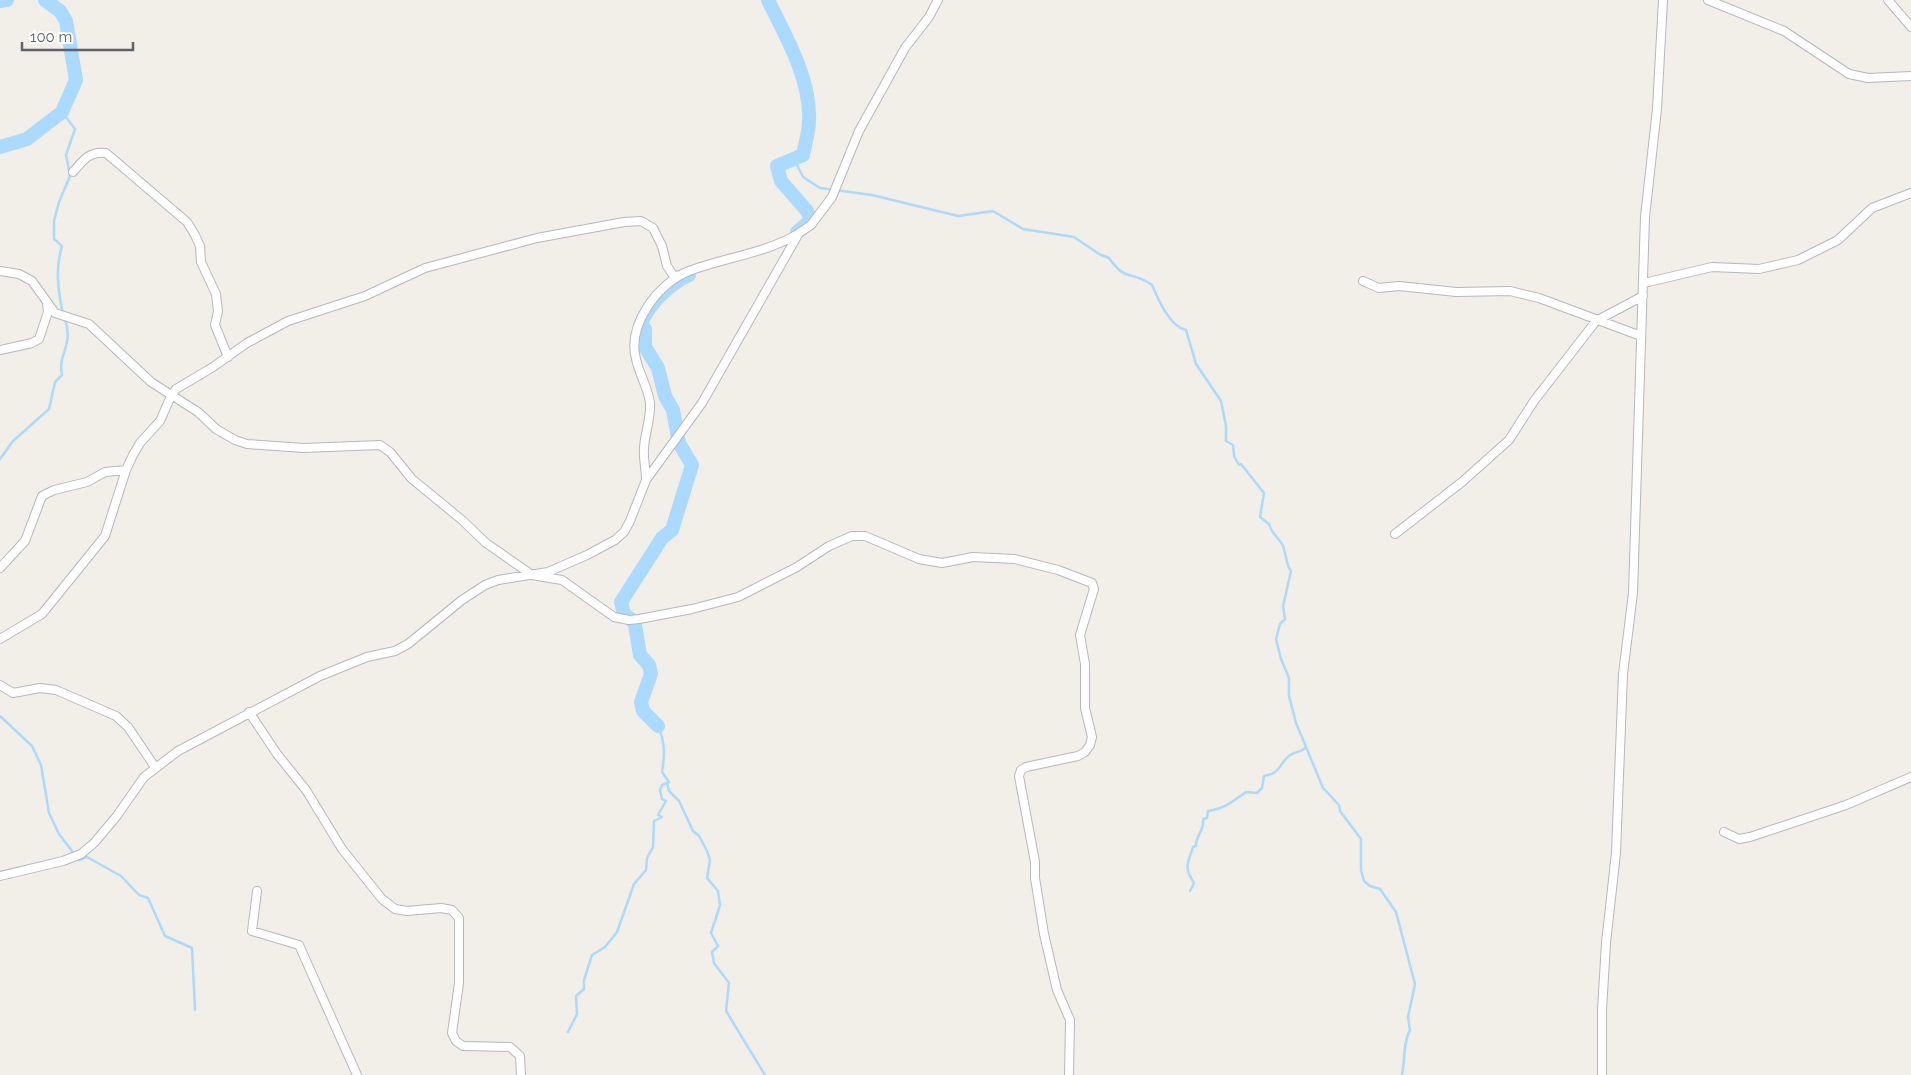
<svg xmlns="http://www.w3.org/2000/svg" width="1911" height="1075" font-family="Raleway,sans-serif">
	<style>
		.lines { fill: none; stroke-linecap: round; stroke-linejoin: round }
		.stream { stroke: #aadaff; stroke-width: 2.5 }
		.river { stroke: #aadaff; stroke-width: 14 }
		.minor-casing { stroke: #b5b8bc; stroke-width: 10 }
		.minor { stroke: #fff; stroke-width: 8 }
	</style>
	<rect width="100%" height="100%" fill="#f1efe8"/>
	<g class="lines">
		<path class="stream" d="M62 112 75 129 66 155 70 176 59 202 54 221V239L62 246C55 268 58 291 63 314
			M794 159 803 177 820 188 872 195 958 216 993 211 1023 229 1074 237 1099 254 1109 258C1126 283 1132 270 1152 285 1158 299 1170 327 1186 330L1196 364 1221 401 1226 426V441L1233 445 1234 456 1239 465 1241 464 1264 493 1260 517 1269 524C1271 533 1278 537 1282 544 1287 553 1285 564 1291 571L1283 606 1285 619 1280 624 1276 639 1281 659 1289 678V696L1296 723 1323 788 1339 805 1340 811 1361 839V870L1364 881 1370 886 1380 889 1396 912 1415 984 1408 1017 1410 1030C1403 1042 1405 1060 1402 1075
			M0 459 13 441 49 409 55 382 62 375C57 355 74 347 65 319
			M0 716 32 746 41 765 49 813 59 834 72 851
			M667 783 669 791 679 801 693 831 699 836 707 851 710 860 707 878 718 891 720 905 711 933 718 946 712 952 714 963 729 983 726 1011 765 1075
			M79 860 87 857 121 876 139 895 148 898 165 936 192 948 195 1010
			M1190 891 1194 883C1183 866 1188 864 1193 847L1196 846C1195 836 1205 830 1203 819L1207 818 1208 811C1226 808 1232 802 1246 792L1257 793 1262 788 1264 776C1283 773 1279 761 1292 754 1298 751 1302 752 1306 747
			M568 1032 577 1014 576 996 584 989V980L592 955 605 947 617 932 634 884 646 870 647 858 653 847 654 821 662 817 658 815 666 801 662 799 660 790 662 785 669 782 662 772C665 755 665 742 658 726"/>
		<path class="river" d="M768 0C786 37 811 79 809 121 809 132 805 144 803 155L777 166 781 181 807 211 811 220 797 232
			M0 1 7 0
			M0 147 27 139 62 112 76 80 66 21 60 11 45 0
			M658 726 643 711 641 702 651 674 649 665 640 655 635 625 632 620 624 614 621 602 662 538 672 530 692 465 679 443 673 410 665 396 658 368 645 347V329L641 324C649 303 670 284 689 275"/>
		<g class="minor-casing">
			<path id="minor" d="M1708 0 1784 31 1849 74 1868 78 1911 76
				M1888 0 1911 27
				M73 172C83 160 90 151 106 153L187 222 195 235 200 246 201 262 216 294 218 311 215 325 228 357
				M0 271 19 274 32 281 55 313 89 324 151 382 198 412 216 429 235 440 247 444 304 448 380 445 390 452 412 479 462 520 486 543 532 575 562 580 614 617 629 620 639 619 692 609 738 597 797 567 829 546 852 536H865L919 559 942 563 973 557 1015 559 1058 570 1092 583 1094 589 1080 635 1085 664V708L1092 737 1090 745 1085 752 1078 756 1026 767 1021 770 1019 776 1035 862V878L1044 934 1057 990 1070 1020 1069 1075
				M1363 281 1379 288 1399 286 1456 292 1510 291 1539 298 1641 336
				M1644 283 1712 267 1759 269 1798 260 1838 240 1872 208 1911 193
				M0 350 32 343 39 339 48 312 47 303
				M646 479C646 469 643 458 644 448 645 433 651 418 650 403 648 387 639 374 636 359 627 325 658 283 689 271 726 257 763 254 798 234
				M1395 534 1462 482 1509 440 1534 401 1596 321 1643 296
				M0 568 25 541 42 496 54 490 87 482 105 472 126 470
				M0 639 42 614 105 536 126 470 133 455 140 443 160 421 171 396 176 389 213 367 247 343 288 321 365 296 425 268 537 238 624 222 641 221 653 228 662 246 667 266 673 275 678 276
				M0 685 13 693 40 688 56 690 116 716 128 727 155 767
				M249 712 277 754 306 790 342 849 382 899 395 909 407 911 441 908 452 910 459 918V983L452 1033 456 1041 463 1046 510 1047 520 1056 521 1075
				M1724 832 1739 839 1750 837 1846 805 1911 777
				M0 876 63 861 81 854 94 843 116 817 144 777 178 751 320 676 367 657 395 651 408 644 462 600 485 585 498 580 548 572 587 555 615 540 624 532 630 521 646 480 702 403 799 233 811 225 832 197 859 131 905 48 929 17 938 0
				M257 891 252 931 299 945 357 1075
				M1602 1075V1010L1606 943 1616 853 1623 674 1633 593 1645 217 1657 109 1663 0"/>
		</g>
		<use href="#minor" class="minor"/>
	</g>
	<path d="M22 42v8h111v-8" fill="none" stroke="#5f6368" stroke-width="2.5"/>
	<text x="30" y="42" font-size="15" fill="#5f6368" stroke="#ffffff" stroke-width="4" paint-order="stroke">100 m</text>
</svg>
